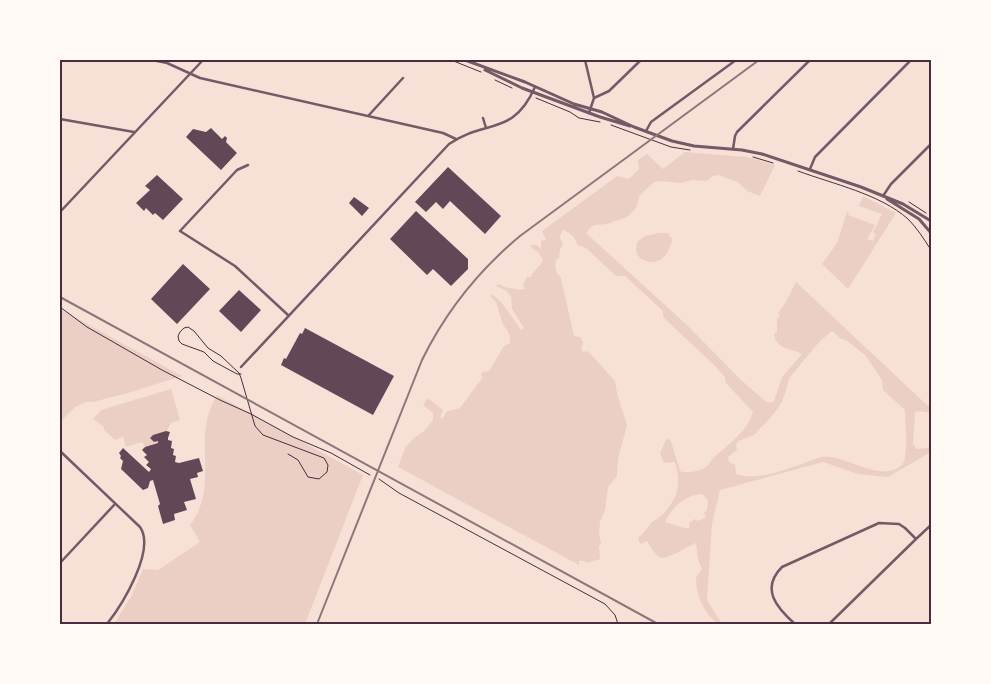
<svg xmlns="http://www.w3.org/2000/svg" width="991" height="684" font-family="Overpass,sans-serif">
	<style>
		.green { fill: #ebcfc5; fill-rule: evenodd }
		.building { fill: #644757 }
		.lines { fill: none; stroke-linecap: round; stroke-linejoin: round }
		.path { stroke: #4a2c40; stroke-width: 1 }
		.minor { stroke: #755966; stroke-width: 2.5 }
		.tertiary { stroke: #755966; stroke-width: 3 }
		.rail { stroke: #8f747c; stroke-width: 2 }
		.neatline { fill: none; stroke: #4a2c40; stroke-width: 2 }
	</style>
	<rect width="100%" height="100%" fill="#f7e1d7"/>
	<path class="green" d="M685 152 747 157 775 165 760 196 747 191 738 182 718 175 713 176 707 181 692 180 682 183 661 181 654 182 640 195 636 208 627 217 607 224 595 225 591 227 586 233 687 325 740 379 765 401 770 403 774 401 782 377 802 354C791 348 776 350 774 334L777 332V318L780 317 778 313C786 304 790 293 796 282L928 406H931V412C925 413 921 410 915 412L913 444 917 449 927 448 931 445V452L888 477 858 474 823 462 720 490 712 524 707 600 722 624H718C703 612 696 595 696 577L702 569 698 560 696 543C688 546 667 561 659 557 655 554 650 546 647 541L640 544 638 538C643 533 647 529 651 523 655 520 660 517 664 513 679 495 681 485 675 462L664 463 660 453 667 438 671 441 680 471C686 474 701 471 706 467 709 465 710 461 713 458 728 445 747 432 753 412L725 382V377L713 364 665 319 663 316V311L625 276H616L586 248 578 245 573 236 565 230 562 231 560 237 563 245 560 249 559 258 556 260C555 268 555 272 561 278L574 336 580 337 583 342 581 350 583 352 588 351 615 381 617 393 627 425 618 459 617 476 608 487 605 510 600 522 599 534 601 543 599 547 600 559 587 563 583 561H579V565L398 467 405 448 414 438 424 431 433 420V413L423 405 426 400 429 399 443 410 440 417 443 419 446 412 460 408 483 377 481 375 483 372 489 371 504 346 510 343V337L508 331 503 325 496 302 490 296 492 294 502 303 521 330 524 328 512 309 511 296 506 291 496 286 499 284 504 287 516 289 517 290 525 289 523 285 527 277H531C533 270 540 267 543 260L538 252 531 248V245H537L541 249V241L546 240 542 231 617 176 629 179 639 169 638 160 647 154 663 169ZM832 331 841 339 846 340 865 355 882 380 883 390 905 410C905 421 909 460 901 466 879 483 846 454 821 457 817 458 813 460 810 461 790 468 756 482 736 474L735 465 729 462 728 457 737 450 736 444C741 437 751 439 756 433 766 422 780 410 784 396 787 389 787 384 790 377L820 341ZM702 494 708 500 707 510 704 513 706 517 698 521 695 519 689 523V528H684L665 522C672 507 685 495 702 494Z
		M863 196 896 213 848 289 822 264 837 243 847 212H849L848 215 875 225 867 239 873 241 876 234 873 232 882 214 859 206Z
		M659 233H668L673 240C669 246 669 253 663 258 655 265 638 263 636 250 636 247 637 245 637 242L645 236Z
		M60 309 182 376 128 393 93 402H86L75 407 60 422Z
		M171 389 180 420 171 423 167 431 153 435 150 438 154 442 158 441V443L145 447 142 442 126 447 123 437 115 440 104 430V427L93 419 101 410Z
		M217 395 363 475 305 624H114L132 595 143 569 158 570 200 542 190 525C221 484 190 439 217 395Z"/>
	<path class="building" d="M211 128 222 139 225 136 227 138 226 142 237 153 221 170 186 137 193 129 206 132Z
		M448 167 501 216 485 234 450 201 443 209 436 202 426 212 415 202Z
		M157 175 183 199 163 220 155 213 153 215 146 208 144 211 136 203 150 190 145 186Z
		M354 197 369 208 362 216 349 203Z
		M416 211 468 259V269L451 286 433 269 427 275 390 239Z
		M183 264 210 289 177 324 151 299Z
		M239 290 261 310 241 332 219 311Z
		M305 328 394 376 373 415 281 365 284 358 286 359 300 333 302 334Z
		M166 431 170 432 168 438V440L172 441 171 448 174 449 173 455 176 456 175 462 179 463 199 458 203 471 197 473 198 477 190 479 196 499 184 502 187 510 174 514 175 520 163 524 158 506 160 504 153 480 150 481 148 488 143 490 121 469 123 461 120 458 121 456 119 453 123 448 149 472 151 469 146 465 149 462 144 457 147 455 142 450 145 447 158 443V441L154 442 150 438 153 435Z"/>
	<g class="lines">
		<path class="path" d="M451 60 481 72
			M495 80 512 88
			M536 98 570 112 579 118 600 122
			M611 125 671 147 690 150
			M753 157 773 163
			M798 171C833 184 880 194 908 219 917 228 924 239 931 250
			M909 202 926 213
			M60 307 87 327 162 370 220 400 251 414 293 437 331 453 370 475
			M241 374H237L213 361 204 352 182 344 179 341 178 336 180 332 184 328 188 327 194 331 208 348 221 356 239 373 241 378 255 426 263 435 324 458 328 465 327 472 319 479 308 477 298 460 288 454
			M379 479 399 493 605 604 615 615 618 624"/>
		<path class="minor" d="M152 60 167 63 200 78 443 133 456 139
			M585 60 594 98 589 113
			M594 98 609 91 641 60
			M369 115 403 78
			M483 118 486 128
			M60 119 134 132
			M646 131 651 122 736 60
			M733 149 735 136 737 132 810 60
			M248 165 237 170 180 231 235 266 288 315
			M810 169 815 157 911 60
			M883 196 891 184 931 144
			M60 212 203 60
			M241 367 449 144C485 119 513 137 535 87
			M60 451 140 527C156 550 122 605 107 624
			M916 539 931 525
			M60 563 115 504
			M795 624C777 608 760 589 782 567L879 523 899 524 905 528 916 539 829 624"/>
		<path class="tertiary" d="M465 60 525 82 574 104 602 112 634 127 672 141 694 146 742 150 762 154 861 187 903 204 931 221
			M485 70 522 88 600 117 630 126
			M887 199 919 219 931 233"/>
		<path class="rail" d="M60 297 658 624
			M317 624 422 360C446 311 478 271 520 236L759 60"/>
	</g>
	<rect width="991" height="684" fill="none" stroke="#fffaf5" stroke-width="122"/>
	<rect x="61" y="61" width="869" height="562" class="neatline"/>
</svg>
